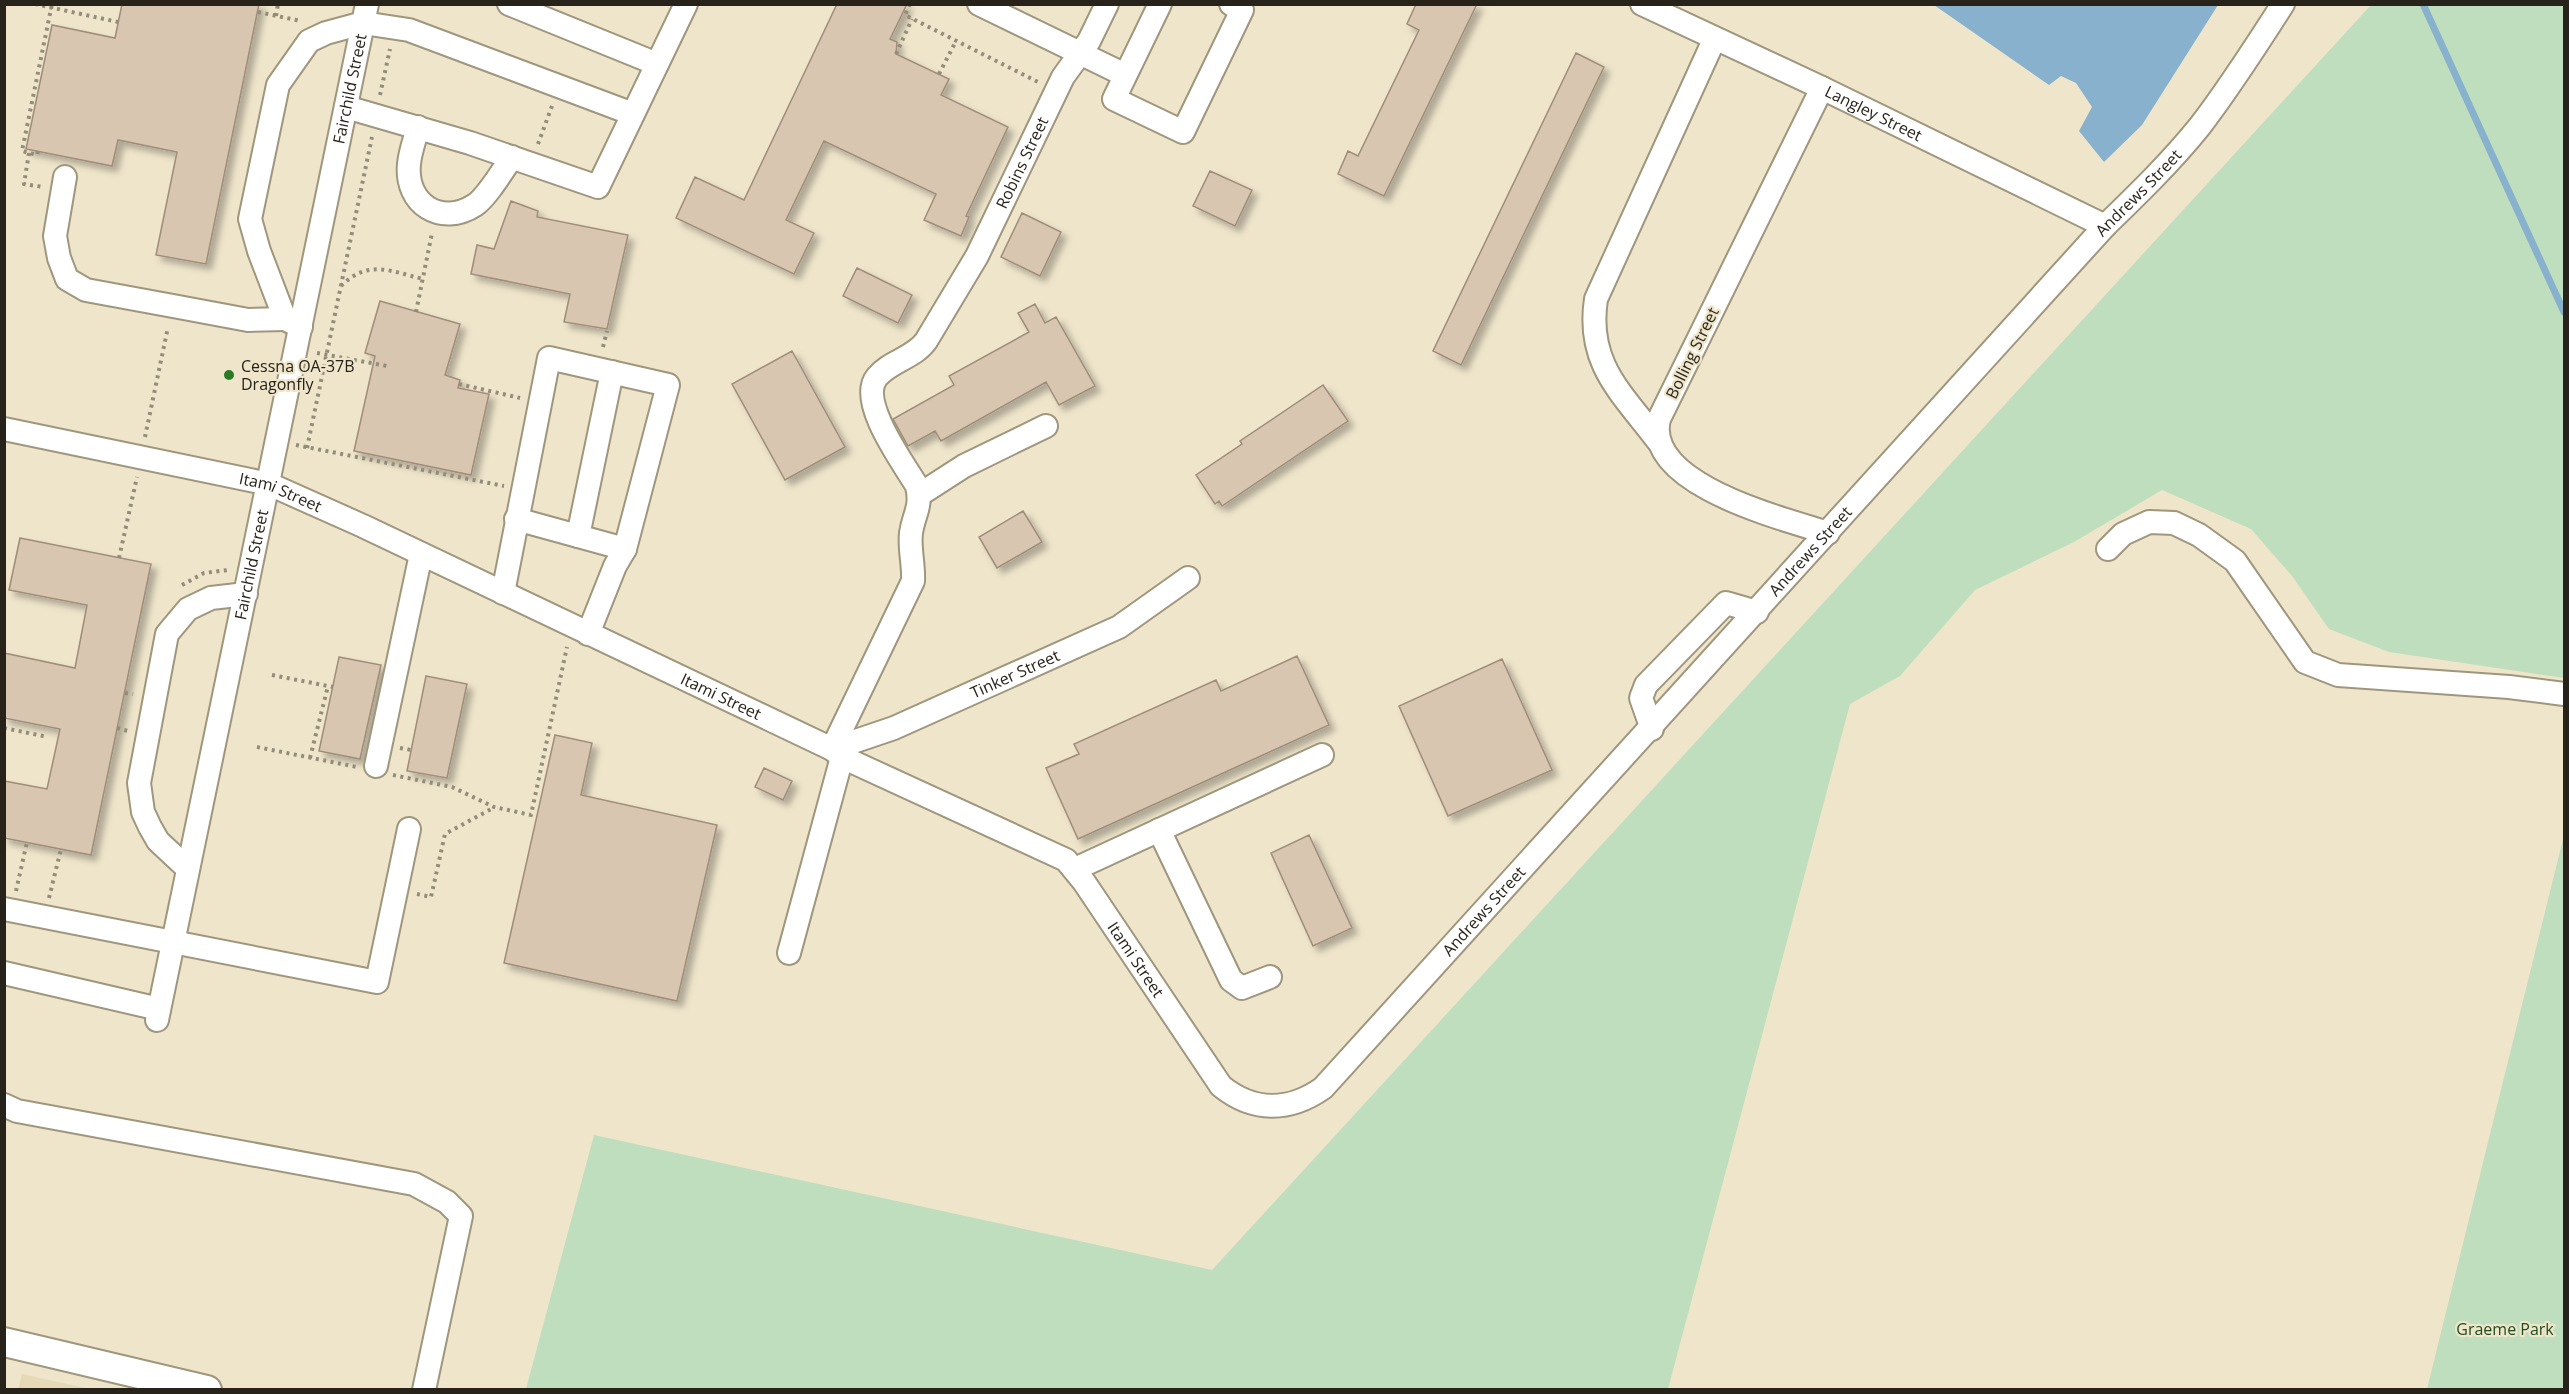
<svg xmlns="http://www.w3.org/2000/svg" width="2569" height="1394" font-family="'Open Sans',sans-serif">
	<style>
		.built { fill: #e6d9b8 }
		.green { fill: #bfdebe }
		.water { fill: #88b1cd }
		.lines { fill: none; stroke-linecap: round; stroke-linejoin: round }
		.stream { stroke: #88b1cd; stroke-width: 7 }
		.building { fill: #d8c6b1; stroke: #9e8d79; stroke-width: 1.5; filter: url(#shadow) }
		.minor-casing { stroke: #9f967e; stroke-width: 26 }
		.major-casing { stroke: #9f967e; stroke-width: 32 }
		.path { stroke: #938c79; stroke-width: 4; stroke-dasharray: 3 4.5; stroke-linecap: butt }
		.minor { stroke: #fff; stroke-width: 22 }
		.major { stroke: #fff; stroke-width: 28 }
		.poi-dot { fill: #297a24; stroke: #efe5cb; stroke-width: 2 }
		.labels { text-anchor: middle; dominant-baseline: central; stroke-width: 4.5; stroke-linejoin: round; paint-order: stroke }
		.street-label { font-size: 16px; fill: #27231a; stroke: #efe5cb }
		.poi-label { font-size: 16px; fill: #27231a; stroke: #efe5cb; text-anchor: start }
		.park-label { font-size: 16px; fill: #1e4d20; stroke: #efe5cb }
	</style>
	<defs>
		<filter id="shadow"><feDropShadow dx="5.5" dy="5.5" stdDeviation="3" flood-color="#0004"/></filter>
	</defs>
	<rect width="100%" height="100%" fill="#efe5cb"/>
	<path class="built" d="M22 1374 90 1389H18Z"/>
	<path class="green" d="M2371 5H2564V678L2389 652 2329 629 2292 576 2251 529 2162 490 2074 542 1975 590 1900 676 1850 704 1668 1389H526L594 1135 1212 1270Z
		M2564 835V1389H2427Z"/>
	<path class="water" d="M1934 5H2218L2142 125 2104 162 2079 131 2092 107 2076 83 2061 76 2049 85Z"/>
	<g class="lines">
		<path class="stream" d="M2423 4 2564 312"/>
	</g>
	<path class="building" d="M122 4H259L206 264 156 255 177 152 118 140 112 166 26 149 52 25 115 38Z
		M837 4H907L890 39 897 42 896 54 949 79 941 95 1008 127 966 216 969 217 961 236 924 220 936 194 824 141 786 220 814 233 794 274 676 218 695 177 744 200Z
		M1416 4H1477L1384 196 1338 174 1348 151 1358 156 1419 30 1407 24Z
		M1576 53 1604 67 1461 365 1433 351Z
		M1210 171 1252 190 1235 226 1193 206Z
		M511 201 538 211 537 217 628 235 607 329 564 322 570 294 471 274 477 245 494 249Z
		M1022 213 1061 232 1040 276 1001 257Z
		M857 268 912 295 898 323 843 296Z
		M380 301 460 324 445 375 460 380 458 388 489 394 471 475 354 451 375 356 365 353Z
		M1035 304 1045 323 1056 317 1095 386 1059 405 1046 382 941 441 935 431 908 446 893 419 954 385 949 376 1029 332 1018 313Z
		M792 351 845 447 785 480 732 384Z
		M1323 385 1348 421 1222 506 1219 501 1215 504 1196 475 1242 444 1240 441Z
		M1023 511 1042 542 997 568 979 537Z
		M20 538 151 564 91 855 4 838V781L47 789 60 729 4 718V653L75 668 87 605 9 590Z
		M1297 656 1329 725 1078 839 1046 768 1079 754 1074 744 1216 680 1221 691Z
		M339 657 381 665 360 759 319 751Z
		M1502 659 1552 770 1448 816 1399 706Z
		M426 676 467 684 447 778 407 771Z
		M555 735 592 743 581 795 717 825 677 1001 504 963Z
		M764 768 792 781 783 800 755 787Z
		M1309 835 1352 928 1313 946 1271 853Z"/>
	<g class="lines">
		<g class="minor-casing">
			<g id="minor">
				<path d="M509 4 657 64"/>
				<path d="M979 4 1125 75"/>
				<path d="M1160 4 1114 99 1183 132 1242 10 1231 4"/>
				<path id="s1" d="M1642 4 1822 88 2105 226"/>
				<path d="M1822 88 1659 419C1643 484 1781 518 1828 533"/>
				<path d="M346 107 470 143 598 187 686 4"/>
				<path d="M418 127C415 139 410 152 409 164 405 204 441 227 475 205 487 197 503 170 512 157"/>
				<path d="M65 177 55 236 59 258 67 279 86 290 173 306 248 320 285 319"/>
				<path d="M301 327 285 319 259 251 250 219 278 85 309 41 326 33 363 23 409 30 633 114"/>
				<path id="s2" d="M4 429 269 484 363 526 832 749 842 757 1066 860 1084 882 1221 1086C1253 1112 1289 1112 1323 1088L2105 226C2138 194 2171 162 2200 126 2230 87 2256 46 2283 4"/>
				<path d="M1658 441C1622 393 1586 364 1596 299L1714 40"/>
				<path d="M919 495 964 466 1046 426"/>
				<path d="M516 519 625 549"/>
				<path d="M578 536 612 372"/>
				<path d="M2108 549 2123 534 2149 522 2174 523 2199 535 2235 561 2305 662 2338 675 2509 687 2564 694"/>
				<path d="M503 593 549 358 668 385 625 549 615 566 588 634"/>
				<path d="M1652 729 1641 698 1646 685 1726 603 1757 612"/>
				<path id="s3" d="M832 749 913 581C914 565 909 548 911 533 914 513 922 508 917 486 904 464 857 401 877 377 890 361 914 358 926 341L977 256 1063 77 1089 41 1107 4"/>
				<path id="s4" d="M832 749 894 728 1119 627 1188 578"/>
				<path d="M376 766 421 554"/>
				<path d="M1159 830 1231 980 1242 988 1270 977"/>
				<path d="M188 869 158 841 150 827 143 812 139 783 167 634 188 609 211 598 246 594"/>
				<path d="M1075 869 1322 755"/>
				<path d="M4 909 377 982 409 829"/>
				<path d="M789 953 842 757"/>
				<path d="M4 973 159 1009"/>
				<path id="s5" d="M157 1020 367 4"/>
				<path d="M4 1105 17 1111 414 1184 447 1202 461 1216 424 1390"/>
			</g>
		</g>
		<g class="major-casing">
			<path id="major" d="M4 1342 207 1390"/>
		</g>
		<path class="path" d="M35 4 118 22
			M910 4 905 15 1038 82
			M258 12 301 21
			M276 16 278 4
			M896 54 912 19
			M939 74 956 41
			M380 95 390 49
			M538 144 552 106
			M38 151 37 155 22 151 52 4
			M29 153 24 184 43 187
			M341 286C368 259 390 271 423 279
			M416 312 432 233
			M603 347 607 331
			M317 353 387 366
			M459 384 520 398
			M145 437 168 327
			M296 445 504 486
			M307 448 372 137
			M119 558 137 477
			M182 585 204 573 228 570
			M272 675 333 687
			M125 693 133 694
			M4 728 48 737
			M117 728 128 731
			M257 747 357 767
			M400 748 411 750
			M310 758 328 686
			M393 775 452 787 494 807 531 815 567 647
			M16 891 27 842
			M417 894 431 897 445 834 493 808
			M49 898 61 849"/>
		<use href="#minor" class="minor"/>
		<use href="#major" class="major"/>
	</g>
	<circle class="poi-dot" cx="229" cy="375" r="6"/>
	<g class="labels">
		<g class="street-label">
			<text stroke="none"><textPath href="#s5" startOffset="951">Fairchild Street</textPath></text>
			<text stroke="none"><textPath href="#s1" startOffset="256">Langley Street</textPath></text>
			<text stroke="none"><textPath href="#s3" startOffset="668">Robins Street</textPath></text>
			<text stroke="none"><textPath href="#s2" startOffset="2748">Andrews Street</textPath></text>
			<text transform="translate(1692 353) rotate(-64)">Bolling Street</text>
			<text stroke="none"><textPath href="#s2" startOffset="284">Itami Street</textPath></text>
			<text stroke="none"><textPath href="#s2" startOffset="2262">Andrews Street</textPath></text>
			<text stroke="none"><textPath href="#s5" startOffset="465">Fairchild Street</textPath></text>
			<text stroke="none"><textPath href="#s4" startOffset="198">Tinker Street</textPath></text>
			<text stroke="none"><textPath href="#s2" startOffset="770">Itami Street</textPath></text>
			<text stroke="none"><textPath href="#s2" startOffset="1776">Andrews Street</textPath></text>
			<text stroke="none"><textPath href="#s2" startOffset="1274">Itami Street</textPath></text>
		</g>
		<g class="poi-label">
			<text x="241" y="366">Cessna OA-37B<tspan x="241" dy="18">Dragonfly</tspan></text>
		</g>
		<g class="park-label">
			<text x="2505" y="1329">Graeme Park</text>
		</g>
	</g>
	<rect width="2569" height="1394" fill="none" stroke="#27231a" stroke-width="12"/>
</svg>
